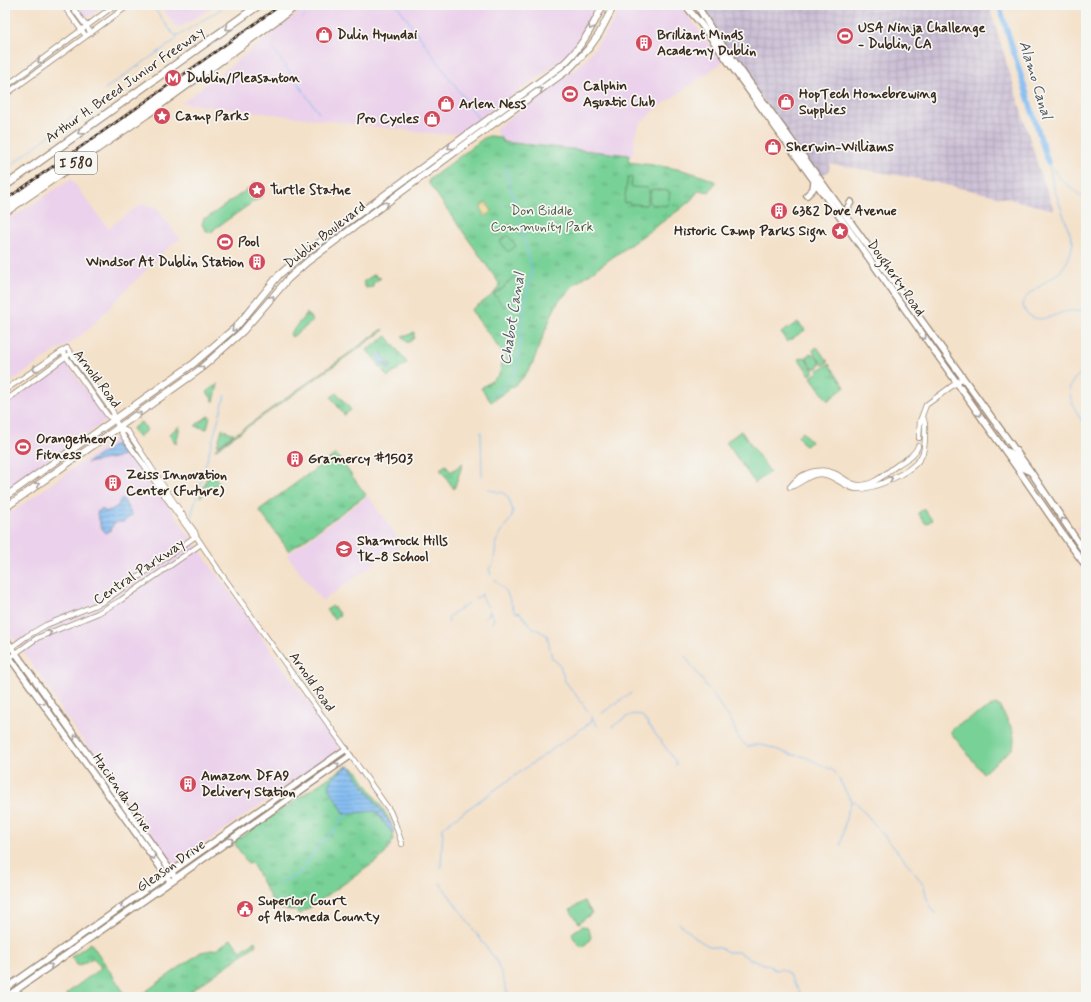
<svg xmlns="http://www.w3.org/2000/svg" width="1091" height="1002" font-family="Mynerve,sans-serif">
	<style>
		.built { fill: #ebd1eb }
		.industrial { fill: url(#industrial-grid) }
		.grass { fill: url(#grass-tufts); stroke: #5a7e5a }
		.sand { fill: url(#sand-dots); stroke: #94825e }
		.garden { fill: #78d197; stroke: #5a7e5a }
		.water { fill: url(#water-rules); stroke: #5e7388 }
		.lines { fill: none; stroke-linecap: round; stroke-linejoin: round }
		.stream { stroke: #81bcf3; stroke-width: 1 }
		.river { stroke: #81bcf3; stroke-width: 5.5 }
		.tertiary-casing { stroke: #988674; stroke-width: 6 }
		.secondary-casing { stroke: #988674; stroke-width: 8 }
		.primary-casing { stroke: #988674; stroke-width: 8 }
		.motorway-casing { stroke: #988674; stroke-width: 9 }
		.tertiary { stroke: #fff; stroke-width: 4.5 }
		.secondary { stroke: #fff; stroke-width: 5.5 }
		.primary { stroke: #fff; stroke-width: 6 }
		.motorway { stroke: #fff; stroke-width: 7 }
		.rail-casing { stroke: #3b2a1e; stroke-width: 2.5 }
		.rail { stroke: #f6f6f2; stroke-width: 1; stroke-dasharray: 3; stroke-linecap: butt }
		.oneway { stroke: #a79f9a }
		.labels { text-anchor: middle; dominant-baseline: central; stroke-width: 3.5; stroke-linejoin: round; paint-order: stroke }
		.shield { fill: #f6f6f2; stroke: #73675e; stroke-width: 1 }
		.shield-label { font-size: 13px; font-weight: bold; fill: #3b2a1e }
		.poi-label { font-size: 14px; font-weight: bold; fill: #3b2a1e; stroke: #f6f6f2; text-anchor: start }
		.street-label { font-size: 14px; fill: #3b2a1e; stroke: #f6f6f2 }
		.park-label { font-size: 14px; fill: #4d5c42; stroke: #f6f6f2 }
		.water-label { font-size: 15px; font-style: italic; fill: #50565e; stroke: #f6f6f2 }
	</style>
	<defs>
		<pattern id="industrial-grid" width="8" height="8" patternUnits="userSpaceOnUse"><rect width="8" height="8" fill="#cbbfd5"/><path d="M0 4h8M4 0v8" fill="none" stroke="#afa4b6"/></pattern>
		<pattern id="grass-tufts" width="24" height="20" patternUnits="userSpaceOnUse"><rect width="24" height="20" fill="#78d197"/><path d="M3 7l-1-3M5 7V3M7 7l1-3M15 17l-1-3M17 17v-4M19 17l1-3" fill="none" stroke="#64aa7b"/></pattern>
		<pattern id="sand-dots" width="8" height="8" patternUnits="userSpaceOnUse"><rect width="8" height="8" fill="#eeda9e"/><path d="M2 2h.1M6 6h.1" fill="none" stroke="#cdbb88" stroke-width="1.8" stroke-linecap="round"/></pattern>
		<pattern id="water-rules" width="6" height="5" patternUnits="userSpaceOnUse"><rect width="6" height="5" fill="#81bcf3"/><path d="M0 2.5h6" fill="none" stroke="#6b99c4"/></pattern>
	</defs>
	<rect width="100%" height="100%" fill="#f6f6f2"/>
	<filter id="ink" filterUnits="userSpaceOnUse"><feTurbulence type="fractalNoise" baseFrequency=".025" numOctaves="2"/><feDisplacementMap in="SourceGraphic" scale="8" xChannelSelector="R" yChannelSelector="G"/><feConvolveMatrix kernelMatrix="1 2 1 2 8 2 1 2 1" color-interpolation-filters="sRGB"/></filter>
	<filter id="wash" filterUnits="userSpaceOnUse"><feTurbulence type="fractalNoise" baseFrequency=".012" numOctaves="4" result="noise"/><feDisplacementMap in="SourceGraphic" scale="16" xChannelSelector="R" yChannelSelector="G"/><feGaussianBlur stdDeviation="0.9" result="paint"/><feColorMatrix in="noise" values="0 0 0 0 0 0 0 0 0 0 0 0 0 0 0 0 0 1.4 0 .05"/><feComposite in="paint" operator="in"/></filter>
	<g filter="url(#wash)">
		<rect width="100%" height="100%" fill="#f4e1c9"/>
		<path class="built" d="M75 5H104L90 16 85 17 81 14Z
			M160 5H217L179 28 176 27Z
			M309 5H599L582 36 574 47 556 64 468 128 458 133 438 134 182 103Z
			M620 5H680L723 62 655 110 639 125 635 135 633 156 503 142 495 129 528 105 584 62 611 26Z
			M71 179 108 228 143 203 148 206 156 207 180 239 164 252 124 292 89 329 70 343 54 352 5 386V222Z
			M66 362 107 420 5 492V405Z
			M117 437 120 438 341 749 173 865 63 713 46 684 5 626V517Z
			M368 496 402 544 322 601 287 555Z
			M1086 521V541L1077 528Z"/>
		<path class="industrial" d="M711 5H989L1040 172 1054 210 1006 198 909 177 830 164 829 171 818 178 701 12Z"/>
		<path class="grass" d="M489 136 500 137 503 142 629 155 628 162C659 166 688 168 716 182L709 192 699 190 691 200 679 210 575 284 558 302 552 314 531 367 520 381 491 402 481 388C489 382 504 376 500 365L507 359 471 310C479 304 500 293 499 283L428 182 429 180 484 138Z
			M256 182 259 184 264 189 262 196 214 229 213 231 210 232 205 230 202 224 204 218H207L252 186 253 184Z
			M375 274V276L381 278 373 283V287L366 288 363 282Z
			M307 313 313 321 292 337 290 334Z
			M798 322 805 330 787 342 781 333Z
			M383 329 384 330 215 450 216 448Z
			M414 332V338L408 343 402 336H407Z
			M387 336 407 363 388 377 367 350Z
			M817 347 828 362 824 365 821 363C820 359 817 356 814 353L813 350Z
			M810 353C816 355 819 359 820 364L818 368H813L808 362 807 356Z
			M803 357 806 358 810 367 813 369V373L810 375 799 359Z
			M829 364 845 387 829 400H827L811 377 818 372 817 371Z
			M218 384 214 402 207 392Z
			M337 393 351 410 344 415 331 397Z
			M208 416H210L207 429 195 426 197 424Z
			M141 422 147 430 138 437 132 429Z
			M180 426 176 444 169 434Z
			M222 429 234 434 217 446Z
			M336 454 366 495 289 551 259 510Z
			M463 463 454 489 440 469 446 465 451 472Z
			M210 470 219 483 200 497Z
			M333 606 340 615 334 619 326 610Z
			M347 766 353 768 358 772C365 782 372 793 379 803 393 824 402 836 381 858L299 915 295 910 280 909 275 906 252 863 248 864 235 844V841L343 768Z
			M231 939 241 951 255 941 256 945 183 997H138L201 952 217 949Z
			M91 943 127 997H68L66 994 101 968 97 962 93 958 78 966 71 957Z"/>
		<path class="sand" d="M486 202 492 211 484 217 481 206Z"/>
		<path class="garden" d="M628 177H632L631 187 647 188 649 190 647 204 646 205 630 204 629 202 624 203Z
			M653 189 668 191 670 192 668 204 666 206 651 204 649 202 651 190Z
			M508 235 516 246 508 252 500 241Z
			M519 275 515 299 504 307 494 294 505 287 504 286 515 276Z
			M741 431 770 472 755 483 726 442Z
			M803 432 811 442 805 446 798 436Z
			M924 509 932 520 926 524 918 513Z
			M996 704 999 706C1006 719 1019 734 1012 749L983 773 951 733 952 728Z
			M584 901 592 913 579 923 570 910Z
			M582 926C589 926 590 932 591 938L586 944 581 947 573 937 572 933Z"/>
		<path class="water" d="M382 352 385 361H386L391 367 388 370 386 367 387 365 386 364 383 366 377 357Z
			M116 444 124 456 87 463Z
			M123 499 132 515 123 522H118L113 524 111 530 106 533 100 526V522L97 514 98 511 102 509 107 512 118 506 120 500Z
			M348 766H350L394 829 391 832 376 811 343 814V810H342C340 802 333 797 330 790 327 779 341 771 348 766Z"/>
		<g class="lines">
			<path class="stream" d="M152 5 173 34 176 35 181 34 227 5
				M397 5 478 118
				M302 19 305 16
				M273 49 319 113
				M105 89 177 39V36
				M1048 162 1054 188 1073 242 1070 255 1067 262 1060 272 1029 294 1022 303 1026 313C1040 325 1052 315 1067 311 1073 310 1080 312 1086 313
				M1048 162 1059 178 1086 200
				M5 170 82 110
				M1086 370C1080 374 1073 379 1070 386 1067 397 1079 418 1086 427
				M490 396C500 388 511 381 517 368L525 304 532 271 505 166
				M481 432 482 476
				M488 488 490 490 503 493 508 497 513 511 511 519 504 527 496 542 494 562 489 569 491 575
				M187 514 191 518
				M198 528 191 519 192 513 225 396
				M495 580 506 591 515 612 520 613 532 627 547 635 552 658 560 665 565 681 588 711
				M481 595 494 619 492 623
				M475 599 483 594
				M486 617 490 613
				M449 623 448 619 450 616 468 604
				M685 656 732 722C737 735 737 739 748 747 759 740 781 752 793 755 797 756 801 755 805 757 814 761 823 766 833 770L836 774
				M602 713 631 693
				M591 715 597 726
				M612 727C621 721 633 709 643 717L676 762V765
				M839 779 851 801 856 802 912 869
				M841 845 847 812 850 807 851 801
				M441 868 443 828 448 823 591 722 592 718
				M915 873 924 886 927 899 935 914
				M278 883 297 875 303 869 318 846 337 828 342 817 347 816 348 812
				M440 883 497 962 509 997
				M679 923 700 941 709 946 720 948 728 952H738L754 961 768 965 775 970 781 969 788 973 803 997"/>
			<path class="river" d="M999 5 1048 162"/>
		</g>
	</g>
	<g filter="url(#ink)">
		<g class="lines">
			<g class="tertiary-casing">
				<path id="tertiary" d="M63 5 86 36
					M71 5 91 33
					M5 87 115 5
					M5 95 129 5
					M62 351 108 416 115 420
					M5 390 67 348 113 412C117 431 132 449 144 465 159 488 175 511 192 534L196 536
					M5 401 68 355
					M120 428 128 432C151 466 171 500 195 532L196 536 220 572 390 811 395 823 402 844
					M919 438 920 421 926 405 963 378
					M790 487C801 484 808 474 820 474 834 474 843 487 856 489 874 490 915 471 922 455 925 449 925 441 925 434 925 428 926 423 923 417
					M790 487C801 472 820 466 836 474 844 478 849 484 858 485 873 486 885 474 896 466 904 460 915 456 918 446
					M5 652 27 636 46 625 103 602 196 536
					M5 661 37 638 98 613 121 600 201 544"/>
			</g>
			<g class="secondary-casing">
				<path id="secondary" d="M685 5 701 24 825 196 1022 475 1066 539 1086 566
					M697 5 713 32 732 58 1029 469 1086 554
					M807 195 813 189 814 182
					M847 217 848 207 851 202
					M1007 451C1018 456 1017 468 1031 472
					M5 638 173 874
					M5 651 168 878
					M5 989 346 749
					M6 997 350 756"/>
			</g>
			<g class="primary-casing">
				<path id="primary" d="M5 497 193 364 237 326 279 275 301 256 561 66C580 50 592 28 603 5
					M5 508 198 371 243 331 288 279 307 262 478 135 569 69 589 48 599 34 614 5"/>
			</g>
			<g class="motorway-casing">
				<path id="motorway" d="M5 186 259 5
					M5 205 138 113 287 5
					M5 212 147 114 297 5"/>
			</g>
			<use href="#tertiary" class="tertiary"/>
			<use href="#secondary" class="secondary"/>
			<use href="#primary" class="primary"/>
			<use href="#motorway" class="motorway"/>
			<g class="rail-casing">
				<path id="rail" d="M5 200 149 99 281 5"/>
			</g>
			<use href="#rail" class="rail"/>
		</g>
		<defs><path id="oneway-chevron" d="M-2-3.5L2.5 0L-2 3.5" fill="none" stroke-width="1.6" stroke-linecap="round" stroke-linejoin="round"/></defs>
		<g class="oneway">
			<use href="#oneway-chevron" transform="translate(591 27) rotate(120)"/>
			<use href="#oneway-chevron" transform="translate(228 28) rotate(144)"/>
			<use href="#oneway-chevron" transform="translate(40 61) rotate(142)"/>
			<use href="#oneway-chevron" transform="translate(540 90) rotate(-36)"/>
			<use href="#oneway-chevron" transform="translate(80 132) rotate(145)"/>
			<use href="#oneway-chevron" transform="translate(450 147) rotate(144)"/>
			<use href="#oneway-chevron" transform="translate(386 204) rotate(-37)"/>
			<use href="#oneway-chevron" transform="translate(272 298) rotate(-49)"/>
			<use href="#oneway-chevron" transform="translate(234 329) rotate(136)"/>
			<use href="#oneway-chevron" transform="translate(924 337) rotate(54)"/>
			<use href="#oneway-chevron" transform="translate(202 368) rotate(-39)"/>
			<use href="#oneway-chevron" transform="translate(35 369) rotate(144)"/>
			<use href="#oneway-chevron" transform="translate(139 414) rotate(-36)"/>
			<use href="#oneway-chevron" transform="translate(979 414) rotate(54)"/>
			<use href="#oneway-chevron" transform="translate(890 479) rotate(-23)"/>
			<use href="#oneway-chevron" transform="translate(37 485) rotate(-35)"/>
			<use href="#oneway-chevron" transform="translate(1063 520) rotate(-124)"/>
			<use href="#oneway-chevron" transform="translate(49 633) rotate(-23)"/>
			<use href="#oneway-chevron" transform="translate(43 702) rotate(54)"/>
			<use href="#oneway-chevron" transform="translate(76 737) rotate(-125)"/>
			<use href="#oneway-chevron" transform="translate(337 765) rotate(-35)"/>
			<use href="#oneway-chevron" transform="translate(231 840) rotate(-35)"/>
			<use href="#oneway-chevron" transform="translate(153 857) rotate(55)"/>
			<use href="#oneway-chevron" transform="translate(123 906) rotate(145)"/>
			<use href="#oneway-chevron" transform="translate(50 966) rotate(-35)"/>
		</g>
	</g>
	<defs>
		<g id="shop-disc" transform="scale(0.9)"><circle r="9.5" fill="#d1495b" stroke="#f6f6f2"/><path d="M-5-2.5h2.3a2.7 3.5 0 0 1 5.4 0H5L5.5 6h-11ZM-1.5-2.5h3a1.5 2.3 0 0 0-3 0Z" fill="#fff"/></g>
		<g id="stadium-disc" transform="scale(0.9)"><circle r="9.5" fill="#d1495b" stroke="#f6f6f2"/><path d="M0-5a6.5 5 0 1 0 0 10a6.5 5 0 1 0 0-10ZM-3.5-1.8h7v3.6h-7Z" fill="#fff"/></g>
		<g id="building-disc" transform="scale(0.9)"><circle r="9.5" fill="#d1495b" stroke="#f6f6f2"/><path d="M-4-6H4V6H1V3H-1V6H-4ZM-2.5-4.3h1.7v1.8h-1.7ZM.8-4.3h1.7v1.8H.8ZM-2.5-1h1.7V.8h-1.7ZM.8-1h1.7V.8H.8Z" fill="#fff"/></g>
		<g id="metro-disc" transform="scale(0.9)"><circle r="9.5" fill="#d1495b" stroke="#f6f6f2"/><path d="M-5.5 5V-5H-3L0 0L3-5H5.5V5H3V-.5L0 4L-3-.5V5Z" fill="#fff"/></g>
		<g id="sight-disc" transform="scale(0.9)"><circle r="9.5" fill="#d1495b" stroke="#f6f6f2"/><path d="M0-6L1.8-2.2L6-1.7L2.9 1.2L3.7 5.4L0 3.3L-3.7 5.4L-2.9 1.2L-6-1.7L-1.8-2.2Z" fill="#fff"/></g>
		<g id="school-disc" transform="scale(0.9)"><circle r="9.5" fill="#d1495b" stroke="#f6f6f2"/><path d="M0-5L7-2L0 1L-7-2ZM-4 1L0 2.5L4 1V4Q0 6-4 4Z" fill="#fff"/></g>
		<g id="civic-disc" transform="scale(0.9)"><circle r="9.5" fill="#d1495b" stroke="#f6f6f2"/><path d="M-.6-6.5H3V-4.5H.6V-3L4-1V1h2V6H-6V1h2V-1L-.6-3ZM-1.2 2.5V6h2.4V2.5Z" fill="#fff"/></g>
	</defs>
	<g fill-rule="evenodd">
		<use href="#shop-disc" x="324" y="35"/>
		<use href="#stadium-disc" x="845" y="36"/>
		<use href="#building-disc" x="644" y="43"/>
		<use href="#metro-disc" x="173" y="78"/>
		<use href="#stadium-disc" x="570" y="94"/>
		<use href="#shop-disc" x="786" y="102"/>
		<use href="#shop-disc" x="446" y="104"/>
		<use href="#sight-disc" x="162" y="116"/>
		<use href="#shop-disc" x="432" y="119"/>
		<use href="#shop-disc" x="773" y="147"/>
		<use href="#sight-disc" x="257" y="190"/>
		<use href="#building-disc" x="779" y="211"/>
		<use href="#sight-disc" x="840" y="231"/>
		<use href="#stadium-disc" x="225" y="242"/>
		<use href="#building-disc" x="257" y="262"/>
		<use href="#stadium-disc" x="23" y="447"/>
		<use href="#building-disc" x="295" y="459"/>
		<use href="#building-disc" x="113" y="483"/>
		<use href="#school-disc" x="344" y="549"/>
		<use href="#building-disc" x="188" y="784"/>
		<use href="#civic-disc" x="245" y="909"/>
	</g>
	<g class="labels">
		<rect class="shield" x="55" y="152" width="42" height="22" rx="3"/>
		<g class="shield-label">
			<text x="76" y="163">I 580</text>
		</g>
		<g class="poi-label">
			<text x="858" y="28">USA Ninja Challenge<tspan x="858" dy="16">- Dublin, CA</tspan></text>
			<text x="337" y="35">Dulin Hyundai</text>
			<text x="657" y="35">Brilliant Minds<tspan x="657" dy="16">Academy Dublin</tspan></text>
			<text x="186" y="78">Dublin/Pleasanton</text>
			<text x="583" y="86">Calphin<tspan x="583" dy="16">Aquatic Club</tspan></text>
			<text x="799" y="94">HopTech Homebrewing<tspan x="799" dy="16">Supplies</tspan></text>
			<text x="459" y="104">Arlen Ness</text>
			<text x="175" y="116">Camp Parks</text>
			<text x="419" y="119" text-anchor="end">Pro Cycles</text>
			<text x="786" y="147">Sherwin-Williams</text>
			<text x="270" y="190">Turtle Statue</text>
			<text x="792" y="211">6382 Dove Avenue</text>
			<text x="827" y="231" text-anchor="end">Historic Camp Parks Sign</text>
			<text x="238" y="242">Pool</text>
			<text x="244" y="262" text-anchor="end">Windsor At Dublin Station</text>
			<text x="36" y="439">Orangetheory<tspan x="36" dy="16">Fitness</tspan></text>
			<text x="308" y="459">Gramercy #1503</text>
			<text x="126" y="475">Zeiss Innovation<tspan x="126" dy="16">Center (Future)</tspan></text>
			<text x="357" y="541">Shamrock Hills<tspan x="357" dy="16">TK-8 School</tspan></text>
			<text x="201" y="776">Amazon DFA9<tspan x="201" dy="16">Delivery Station</tspan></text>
			<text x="258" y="901">Superior Court<tspan x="258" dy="16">of Alameda County</tspan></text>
		</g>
		<g class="street-label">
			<text transform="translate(125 85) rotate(-35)">Arthur H. Breed Junior Freeway</text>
			<text transform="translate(325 235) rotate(-38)">Dublin Boulevard</text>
			<text transform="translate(896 278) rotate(55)">Dougherty Road</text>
			<text transform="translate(97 379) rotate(53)">Arnold Road</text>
			<text transform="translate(139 572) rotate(-34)">Central Parkway</text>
			<text transform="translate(312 682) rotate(55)">Arnold Road</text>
			<text transform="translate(122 793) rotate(55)">Hacienda Drive</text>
			<text transform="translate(171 866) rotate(-35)">Gleason Drive</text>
		</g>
		<g class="park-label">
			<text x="542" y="211">Don Biddle<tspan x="542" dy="16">Community Park</tspan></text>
		</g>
		<g class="water-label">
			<text transform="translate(1035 80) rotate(73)">Alamo Canal</text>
			<text transform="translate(513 319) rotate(-81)">Chabot Canal</text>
		</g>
	</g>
	<rect width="1091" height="1002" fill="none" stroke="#f6f6f2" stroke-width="20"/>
</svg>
